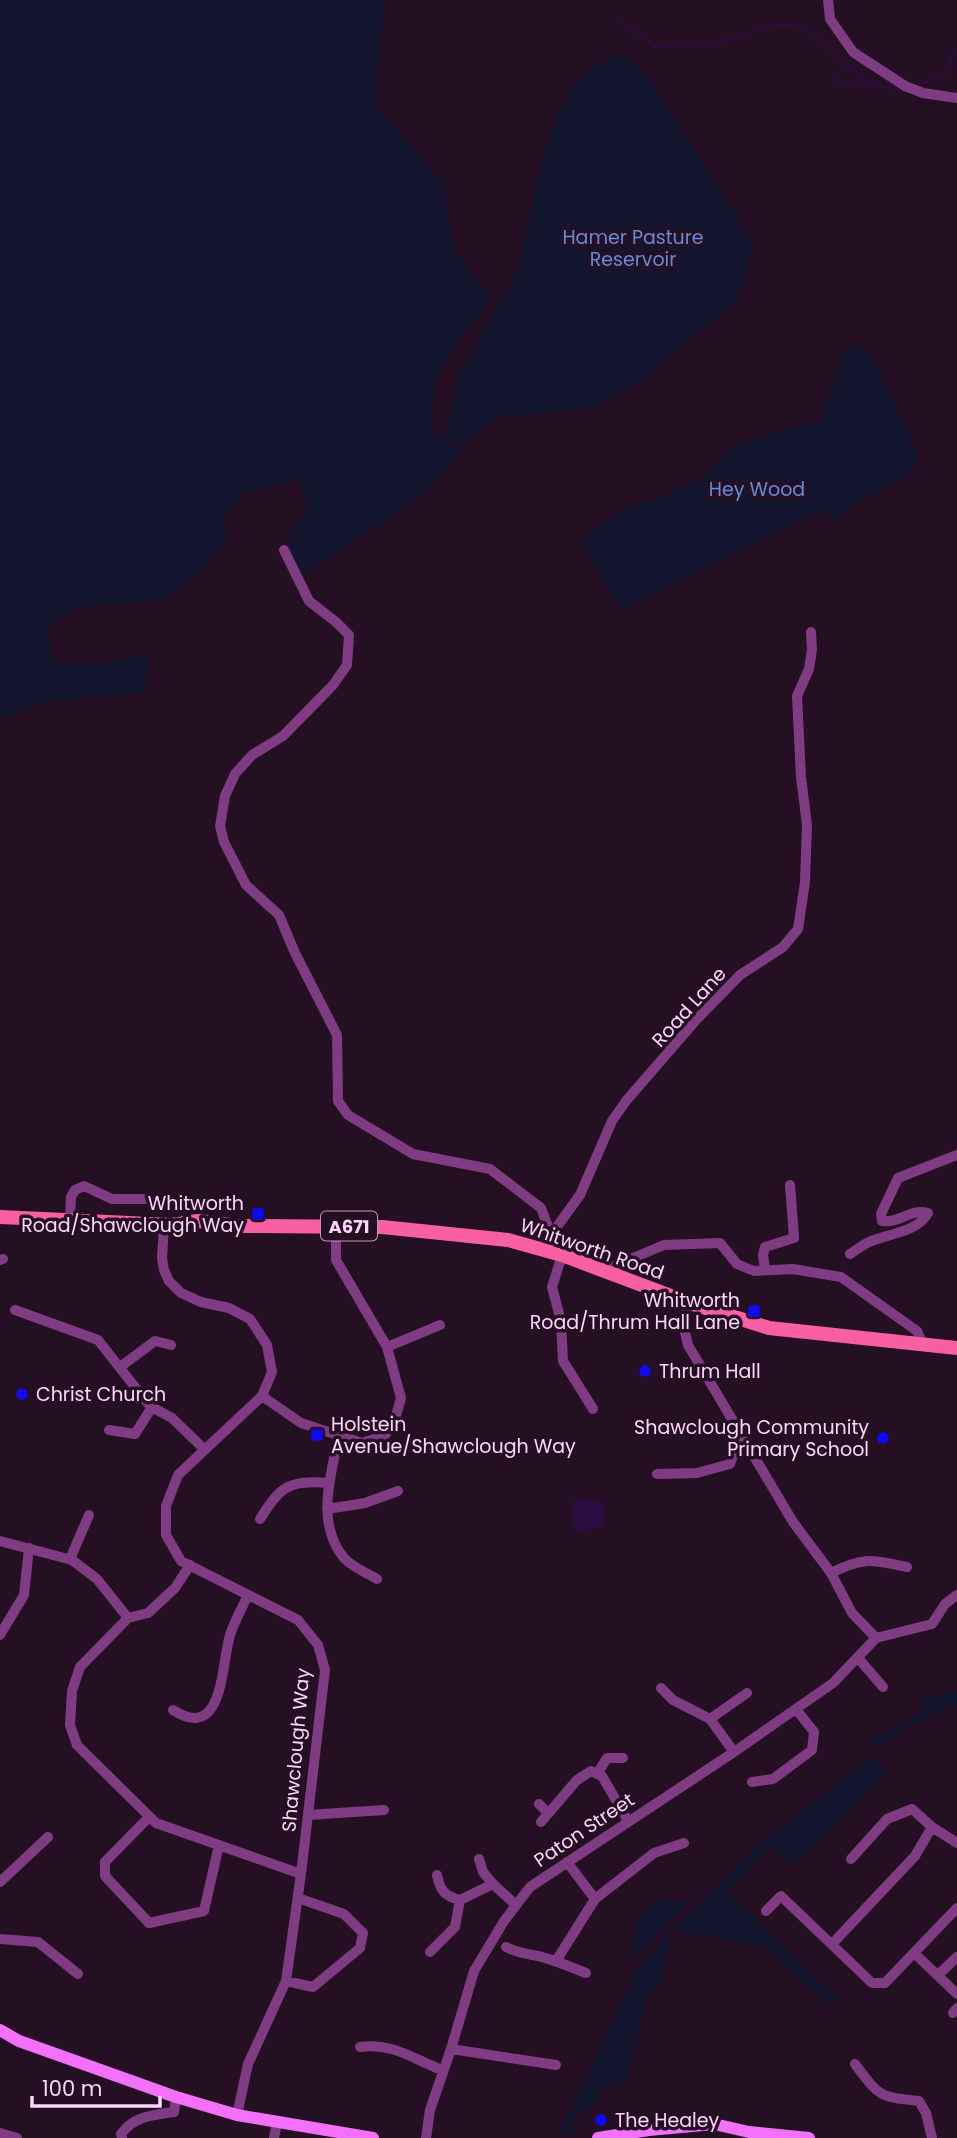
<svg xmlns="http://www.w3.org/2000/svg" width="957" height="2138" font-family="Poppins,sans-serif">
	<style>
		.green { fill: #13162e }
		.water { fill: #2a0c41 }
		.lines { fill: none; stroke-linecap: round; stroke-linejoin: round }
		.stream { stroke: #2a0c41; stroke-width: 2.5 }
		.minor { stroke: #803c82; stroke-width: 10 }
		.secondary { stroke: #f370fa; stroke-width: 12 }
		.primary { stroke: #f960a4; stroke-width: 14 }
		.poi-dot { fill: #1009f5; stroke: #251023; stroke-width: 2.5 }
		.labels { text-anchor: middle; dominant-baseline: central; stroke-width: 7; stroke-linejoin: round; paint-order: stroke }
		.shield { fill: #251023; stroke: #bc9abb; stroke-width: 2 }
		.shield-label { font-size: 18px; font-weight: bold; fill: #fdd5fc }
		.park-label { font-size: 19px; fill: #638adb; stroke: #251023 }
		.street-label { font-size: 19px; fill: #fdd5fc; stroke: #251023 }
		.poi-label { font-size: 19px; fill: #fdd5fc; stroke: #251023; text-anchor: start }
	</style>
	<rect width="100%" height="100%" fill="#251023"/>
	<path class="green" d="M0 0H385L374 105 443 182 454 252 491 296 444 363 436 379 430 429 462 449 422 497 298 578 286 552 294 525 308 509 299 479 242 495 222 520 227 538 204 569 163 601 77 607 46 629 55 665 104 663 149 653 144 693 43 702 0 719Z
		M622 55 647 76 752 240 749 264 737 301 691 338 642 382 589 409 501 417 485 426 463 446 443 434 452 413 457 375 466 363C477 345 486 325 496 307 502 296 511 286 515 275 539 212 539 70 622 55Z
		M855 342 872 356 919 456C918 460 918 464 916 467 907 485 857 493 838 519L818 512 622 610 579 540 621 511 642 502 653 500 701 480 731 447 801 424H819L842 355Z
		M957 1691V1704L907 1728 879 1746 870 1740 920 1713 923 1697Z
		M875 1757 887 1772 794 1867 771 1846 728 1892 839 1999 829 2005 763 1947 672 1929 658 1991 648 1990 635 2052 626 2079 598 2091 599 2100 573 2120 574 2134 558 2137 559 2128 571 2110 636 1970 672 1929 753 1849 858 1767Z
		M660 1899 689 1902 631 1960C634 1934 634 1910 660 1899Z"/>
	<path class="water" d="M582 1498 603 1503 605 1527 575 1531 571 1501Z"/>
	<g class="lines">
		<path class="stream" d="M620 22 656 46
			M653 47C672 44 693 47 712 43 775 32 786 1 840 58
			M845 63 871 86 897 88
			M833 79 868 86
			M915 85 949 72 954 66 950 59 957 52"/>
		<path class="minor" d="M828 0 830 19 853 52 905 86 923 93 957 98
			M284 550 309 601 336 622 349 635 347 665 333 685 283 736 252 755 235 774 225 796 220 826 224 842 246 885 279 915 295 953 337 1035 338 1101 348 1115 413 1154 490 1169 541 1208 555 1245 562 1255 552 1287 561 1321 563 1361 593 1409
			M70 1220 71 1197 75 1190 84 1186 112 1199H169
			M164 1225 162 1258 164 1270 169 1281 181 1293 201 1302 229 1308 250 1319 267 1345 272 1372 262 1396 178 1475 166 1506V1535L181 1561 298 1620 318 1645 325 1670 301 1874 286 1981 248 2064 237 2115
			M551 1235 580 1195 612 1121 626 1101 697 1019 740 975 783 947 798 929 805 882 807 825 801 777 797 696 809 669 812 650 811 632
			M850 1254C856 1250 863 1245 869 1242 887 1234 918 1232 928 1213 911 1208 899 1224 882 1221L881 1214 898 1178 957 1155
			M0 1260 3 1259
			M604 1270 664 1245 720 1243 737 1264 754 1271 793 1269 841 1277 917 1331 923 1345
			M765 1270 763 1255 765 1247 794 1238 790 1185
			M687 1302 684 1328 688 1345 793 1522 831 1573 852 1613 876 1638
			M15 1310 98 1340 150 1406 172 1418 205 1450
			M387 1347 440 1325
			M120 1367 155 1341 171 1345
			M262 1396 301 1423 362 1443 384 1436 394 1423 401 1398 387 1347 336 1260V1226
			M109 1430 135 1434 152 1407
			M339 1435C331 1475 315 1523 344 1558 352 1567 367 1573 377 1579
			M657 1474 697 1473 730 1464 734 1453 745 1442
			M327 1509 365 1503 398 1491
			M260 1519C281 1486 288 1480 329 1483
			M0 1541 72 1560 97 1579 128 1618
			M70 1559 89 1515
			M190 1565 175 1588 148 1613 128 1618 80 1667 72 1691 70 1725 77 1745 156 1823 301 1874
			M831 1573C865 1556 872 1560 907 1567
			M0 1635 24 1595 29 1548
			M876 1638 932 1624 945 1604 957 1595
			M858 1658 883 1687
			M661 1688 673 1700 710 1719 734 1752
			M173 1710C224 1743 221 1665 230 1635 234 1622 242 1608 248 1595
			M710 1719 747 1693
			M597 1774 607 1758H623
			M752 1782 773 1779 812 1750 814 1732 796 1709
			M539 1804 548 1813
			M308 1815 384 1810
			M149 1817 105 1862V1876L149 1923 204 1911 219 1845
			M541 1822 577 1780 591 1771 602 1776 628 1821
			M479 1859 483 1872 493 1884
			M851 1859 887 1819 912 1809 932 1827 957 1843
			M567 1862 595 1899
			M437 1875C440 1891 445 1896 460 1900
			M0 1882 48 1837
			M766 1911 781 1896 872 1983H885L957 1908
			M0 1939 38 1942 78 1974
			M832 1944 915 1856 932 1827
			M506 1947C520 1954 524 1953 538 1956 555 1960 570 1967 586 1973
			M430 1952 455 1927 460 1900 493 1884 516 1905
			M914 1953 957 1994
			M556 1961 595 1899 654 1853 684 1843
			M938 1975 957 1957
			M286 1981 313 1987 360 1948 363 1933 344 1914 298 1898
			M953 2013 957 2008
			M360 2047C394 2043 411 2058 442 2070
			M451 2049 556 2065
			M855 2064C879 2096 878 2097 919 2101L926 2113 932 2138
			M0 2133 17 2138
			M122 2138 121 2134C134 2116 153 2115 174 2112L176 2097
			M274 2138 277 2122
			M426 2138 430 2110 451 2049 474 1971 504 1921 530 1887 734 1752 833 1683 876 1638"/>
		<path class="secondary" d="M0 2030 19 2041 176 2097 237 2115 373 2138
			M598 2138 649 2130 714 2124 749 2132 809 2138"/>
		<path class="primary" d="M0 1217 172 1225 198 1221 239 1226 382 1227 508 1240 562 1255 687 1302 769 1328 957 1348"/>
	</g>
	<g class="poi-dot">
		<rect x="251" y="1207" width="14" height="14" rx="3.5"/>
		<rect x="747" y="1304" width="14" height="14" rx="3.5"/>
		<circle cx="645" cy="1371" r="7"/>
		<circle cx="22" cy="1394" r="7"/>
		<rect x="310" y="1428" width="14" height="14" rx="3.5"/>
		<circle cx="883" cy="1438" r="7"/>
		<circle cx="601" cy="2120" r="7"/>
	</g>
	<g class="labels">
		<rect class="shield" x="321" y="1211.5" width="56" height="29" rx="5"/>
		<g class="shield-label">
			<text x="349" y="1226">A671</text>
		</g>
		<g class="park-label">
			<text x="633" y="237">Hamer Pasture<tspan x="633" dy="22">Reservoir</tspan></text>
			<text x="757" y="489">Hey Wood</text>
		</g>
		<g class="street-label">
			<text transform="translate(689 1007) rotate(-48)">Road Lane</text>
			<text transform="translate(592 1249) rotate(19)">Whitworth Road</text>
			<text transform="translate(296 1750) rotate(-85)">Shawclough Way</text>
			<text transform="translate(584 1830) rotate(-34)">Paton Street</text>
		</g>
		<g class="poi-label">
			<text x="244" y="1203" text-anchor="end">Whitworth<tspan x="244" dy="22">Road/Shawclough Way</tspan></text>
			<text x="740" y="1300" text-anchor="end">Whitworth<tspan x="740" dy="22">Road/Thrum Hall Lane</tspan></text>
			<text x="659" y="1371">Thrum Hall</text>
			<text x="36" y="1394">Christ Church</text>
			<text x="331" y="1424">Holstein<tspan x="331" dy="22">Avenue/Shawclough Way</tspan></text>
			<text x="869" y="1427" text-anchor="end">Shawclough Community<tspan x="869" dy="22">Primary School</tspan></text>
			<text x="615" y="2120">The Healey</text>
		</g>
	</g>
	<path d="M32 2096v10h128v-10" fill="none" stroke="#fdd5fc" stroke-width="3.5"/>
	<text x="42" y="2096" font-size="21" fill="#fdd5fc" stroke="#251023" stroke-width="5" paint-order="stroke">100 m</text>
</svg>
